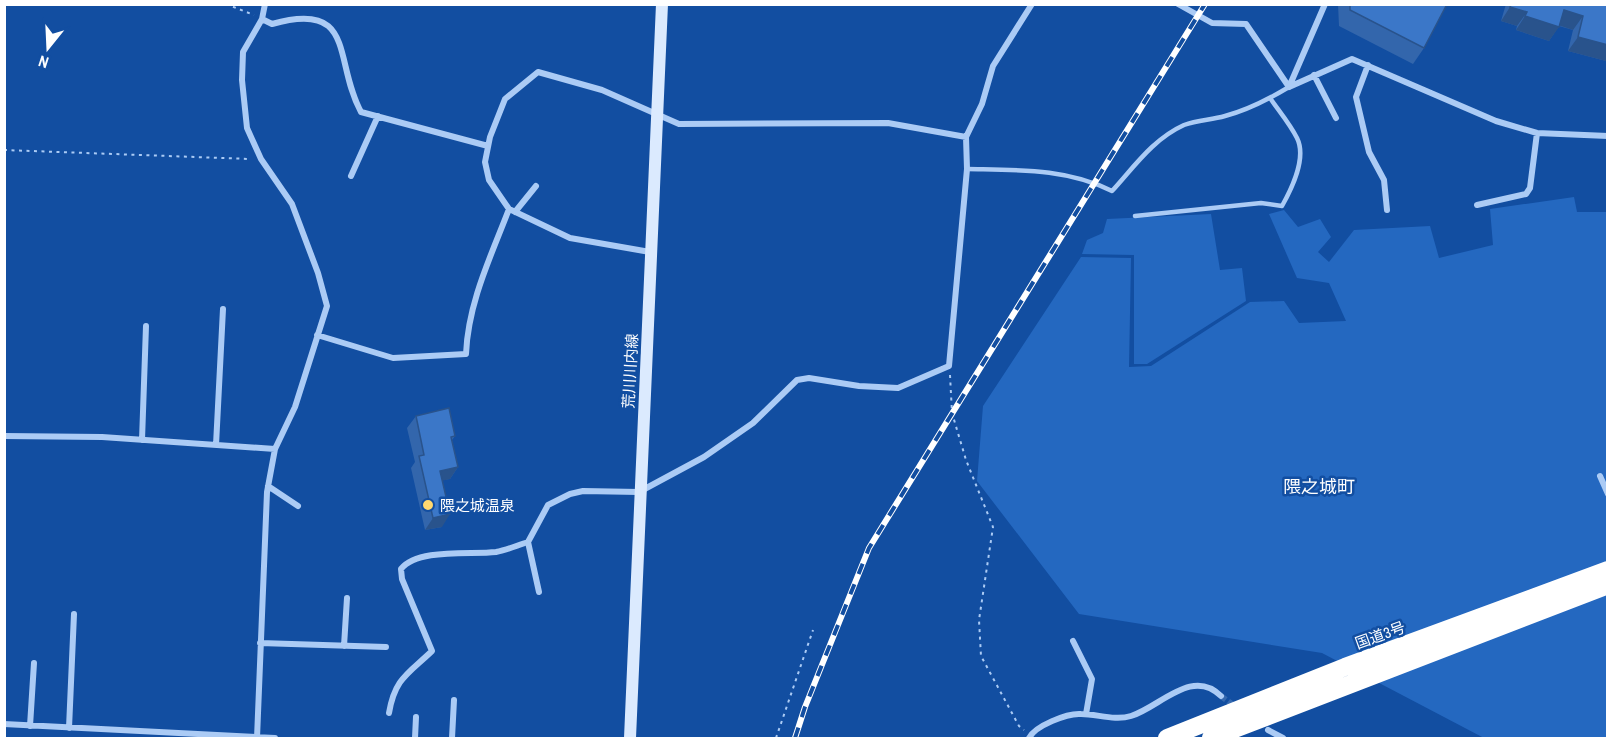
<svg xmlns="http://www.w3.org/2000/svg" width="1612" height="743" font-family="'Archivo Narrow','Noto Sans JP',sans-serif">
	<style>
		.green { fill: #2468c0 }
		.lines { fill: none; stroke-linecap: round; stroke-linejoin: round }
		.street-tunnel { stroke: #3669af; stroke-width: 6; stroke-dasharray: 6 3; stroke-linecap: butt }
		.path { stroke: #abcbf5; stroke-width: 2; stroke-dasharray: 3 4.5; stroke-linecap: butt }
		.lane { stroke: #abcbf5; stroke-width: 4.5 }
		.street { stroke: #abcbf5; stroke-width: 6 }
		.secondary { stroke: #dbeafe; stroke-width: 12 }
		.highway { stroke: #fff; stroke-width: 18 }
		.rail-casing { stroke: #fff; stroke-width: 6 }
		.rail { stroke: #124ea1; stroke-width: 4; stroke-dasharray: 11; stroke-linecap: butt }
		.wall { fill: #3366ac }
		.shaded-wall { fill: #29538c }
		.building { fill: #3b77c8; stroke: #29538c; stroke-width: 1.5 }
		.poi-dot { fill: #ffd86f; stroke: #124ea1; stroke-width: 2 }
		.labels { text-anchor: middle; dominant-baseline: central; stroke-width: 5; stroke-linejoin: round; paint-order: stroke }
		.street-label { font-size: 15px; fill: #fff; stroke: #124ea1 }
		.poi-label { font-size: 15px; fill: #fff; stroke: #124ea1; text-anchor: start }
		.quarter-label { font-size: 18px; fill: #fff; stroke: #124ea1 }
	</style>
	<rect width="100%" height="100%" fill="#124ea1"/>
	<path class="green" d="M1574 197 1577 212H1607V738H1484L1322 653 1079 614 977 481 983 406 1081 257 1131 258 1129 367 1151 366 1250 302 1284 301 1299 323 1346 321 1329 283 1297 278 1269 214 1284 210 1298 227 1320 219 1331 237 1318 252 1329 262 1354 230 1430 226 1439 258 1493 245 1490 209Z
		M1211 214 1220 270 1242 268 1246 301 1147 364H1134V255L1082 254 1087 240 1103 233 1107 219Z"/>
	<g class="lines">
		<path class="street-tunnel" d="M1221 696 1236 707"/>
		<path class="path" d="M226 4 254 15
			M4 150 250 159
			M950 375 952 413 966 460 993 527 979 620 981 656 1019 726 1024 730
			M776 738 813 630"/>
		<path class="lane" d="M967 169C1017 170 1067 168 1112 191 1134 167 1153 139 1184 125 1198 120 1211 120 1225 116 1248 110 1269 99 1289 87
			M1135 216 1261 203 1282 206C1292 188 1307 158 1297 138 1290 124 1279 111 1270 98"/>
		<path class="street" d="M1178 4 1212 23 1246 24 1289 87
			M262 19 272 24C357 0 333 61 361 112L488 146
			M1368 65 1356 97 1369 152 1384 180 1387 210
			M1314 75 1336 118
			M1289 87 1352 59 1496 121 1537 133 1608 136
			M1289 87 1325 4
			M351 176 378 116
			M1477 205 1526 194 1530 188 1537 133
			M515 212 536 186
			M650 252 570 238 509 209 489 180 485 162 490 137 505 99 538 72 602 90 679 124 888 123 966 137
			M317 335 393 358 466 354C468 303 491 256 509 209
			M4 436 102 437 275 449
			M142 440 146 326
			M216 445 223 309
			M1600 476 1608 494
			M268 486 298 506
			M528 542 539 592
			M1073 641 1092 679 1086 714
			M260 643 386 647
			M344 646 347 598
			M389 713C395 678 408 674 432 651L402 579 401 569C418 548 470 555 496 552 507 550 518 545 528 542L548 505 570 494 583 491 639 492 704 457 753 423 797 380 809 378 859 386 898 388 949 366 967 169 966 137 982 104 993 66 1032 4
			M4 724 275 738
			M30 726 34 663
			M69 728 74 614
			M1268 730 1283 738
			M257 738 267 492 275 449 295 407 327 306 318 273 292 204 261 159 247 128 242 80 243 52 262 19 265 4
			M415 738 416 717
			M452 738 454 700
			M1029 738C1035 726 1067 713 1081 714 1097 714 1115 721 1131 716 1160 707 1192 667 1221 696"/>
		<path class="secondary" d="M630 738 662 4"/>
		<path class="highway" d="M1167 738 1345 667 1608 570
			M1211 738 1608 585"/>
		<g class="rail-casing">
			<path id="rail" d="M795 738 805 707 869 548 1205 4"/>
		</g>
		<use href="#rail" class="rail"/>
	</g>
	<path class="wall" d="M1338 4H1447L1424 48 1413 64 1339 26Z
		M1506 4H1608V58L1606 61 1568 51 1573 30 1559 26 1549 41 1516 30 1517 26 1501 21Z
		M416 416 455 436 452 440 458 467 450 479 443 480 442 527 425 530 411 468 415 462 407 428Z"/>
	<path class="shaded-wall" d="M1510 7 1527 12 1517 26 1501 21Z
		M1564 10 1583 16 1573 30 1555 24Z
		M1525 16 1559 27 1549 41 1516 30Z
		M1578 37 1608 45V58L1606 61 1568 51Z
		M458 467 450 479 432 483 440 471Z
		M450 514 442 527 425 530 433 518Z"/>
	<path class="building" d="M1350 4H1447L1424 48 1350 10Z
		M1511 4H1608V45L1578 37 1583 16 1564 10 1559 27 1525 16 1527 12 1510 7Z
		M449 408 455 436 451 437 458 467 440 471 450 514 433 518 419 456 424 455 416 416Z"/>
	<circle class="poi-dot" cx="428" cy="505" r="6"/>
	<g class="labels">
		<g class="street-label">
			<text transform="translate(630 371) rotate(-87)">荒川川内線</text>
			<text transform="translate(1380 635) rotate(-20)">国道3号</text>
		</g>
		<g class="poi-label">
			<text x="440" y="505">隈之城温泉</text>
		</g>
		<g class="quarter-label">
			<text x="1319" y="486">隈之城町</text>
		</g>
	</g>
	<rect width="1612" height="743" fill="none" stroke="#ffffff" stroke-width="12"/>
	<g transform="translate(48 48) rotate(198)" stroke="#124ea1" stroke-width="4.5" paint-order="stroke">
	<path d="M0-4.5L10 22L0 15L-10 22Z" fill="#ffffff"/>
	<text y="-9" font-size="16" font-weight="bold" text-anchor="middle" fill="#ffffff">N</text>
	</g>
</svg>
